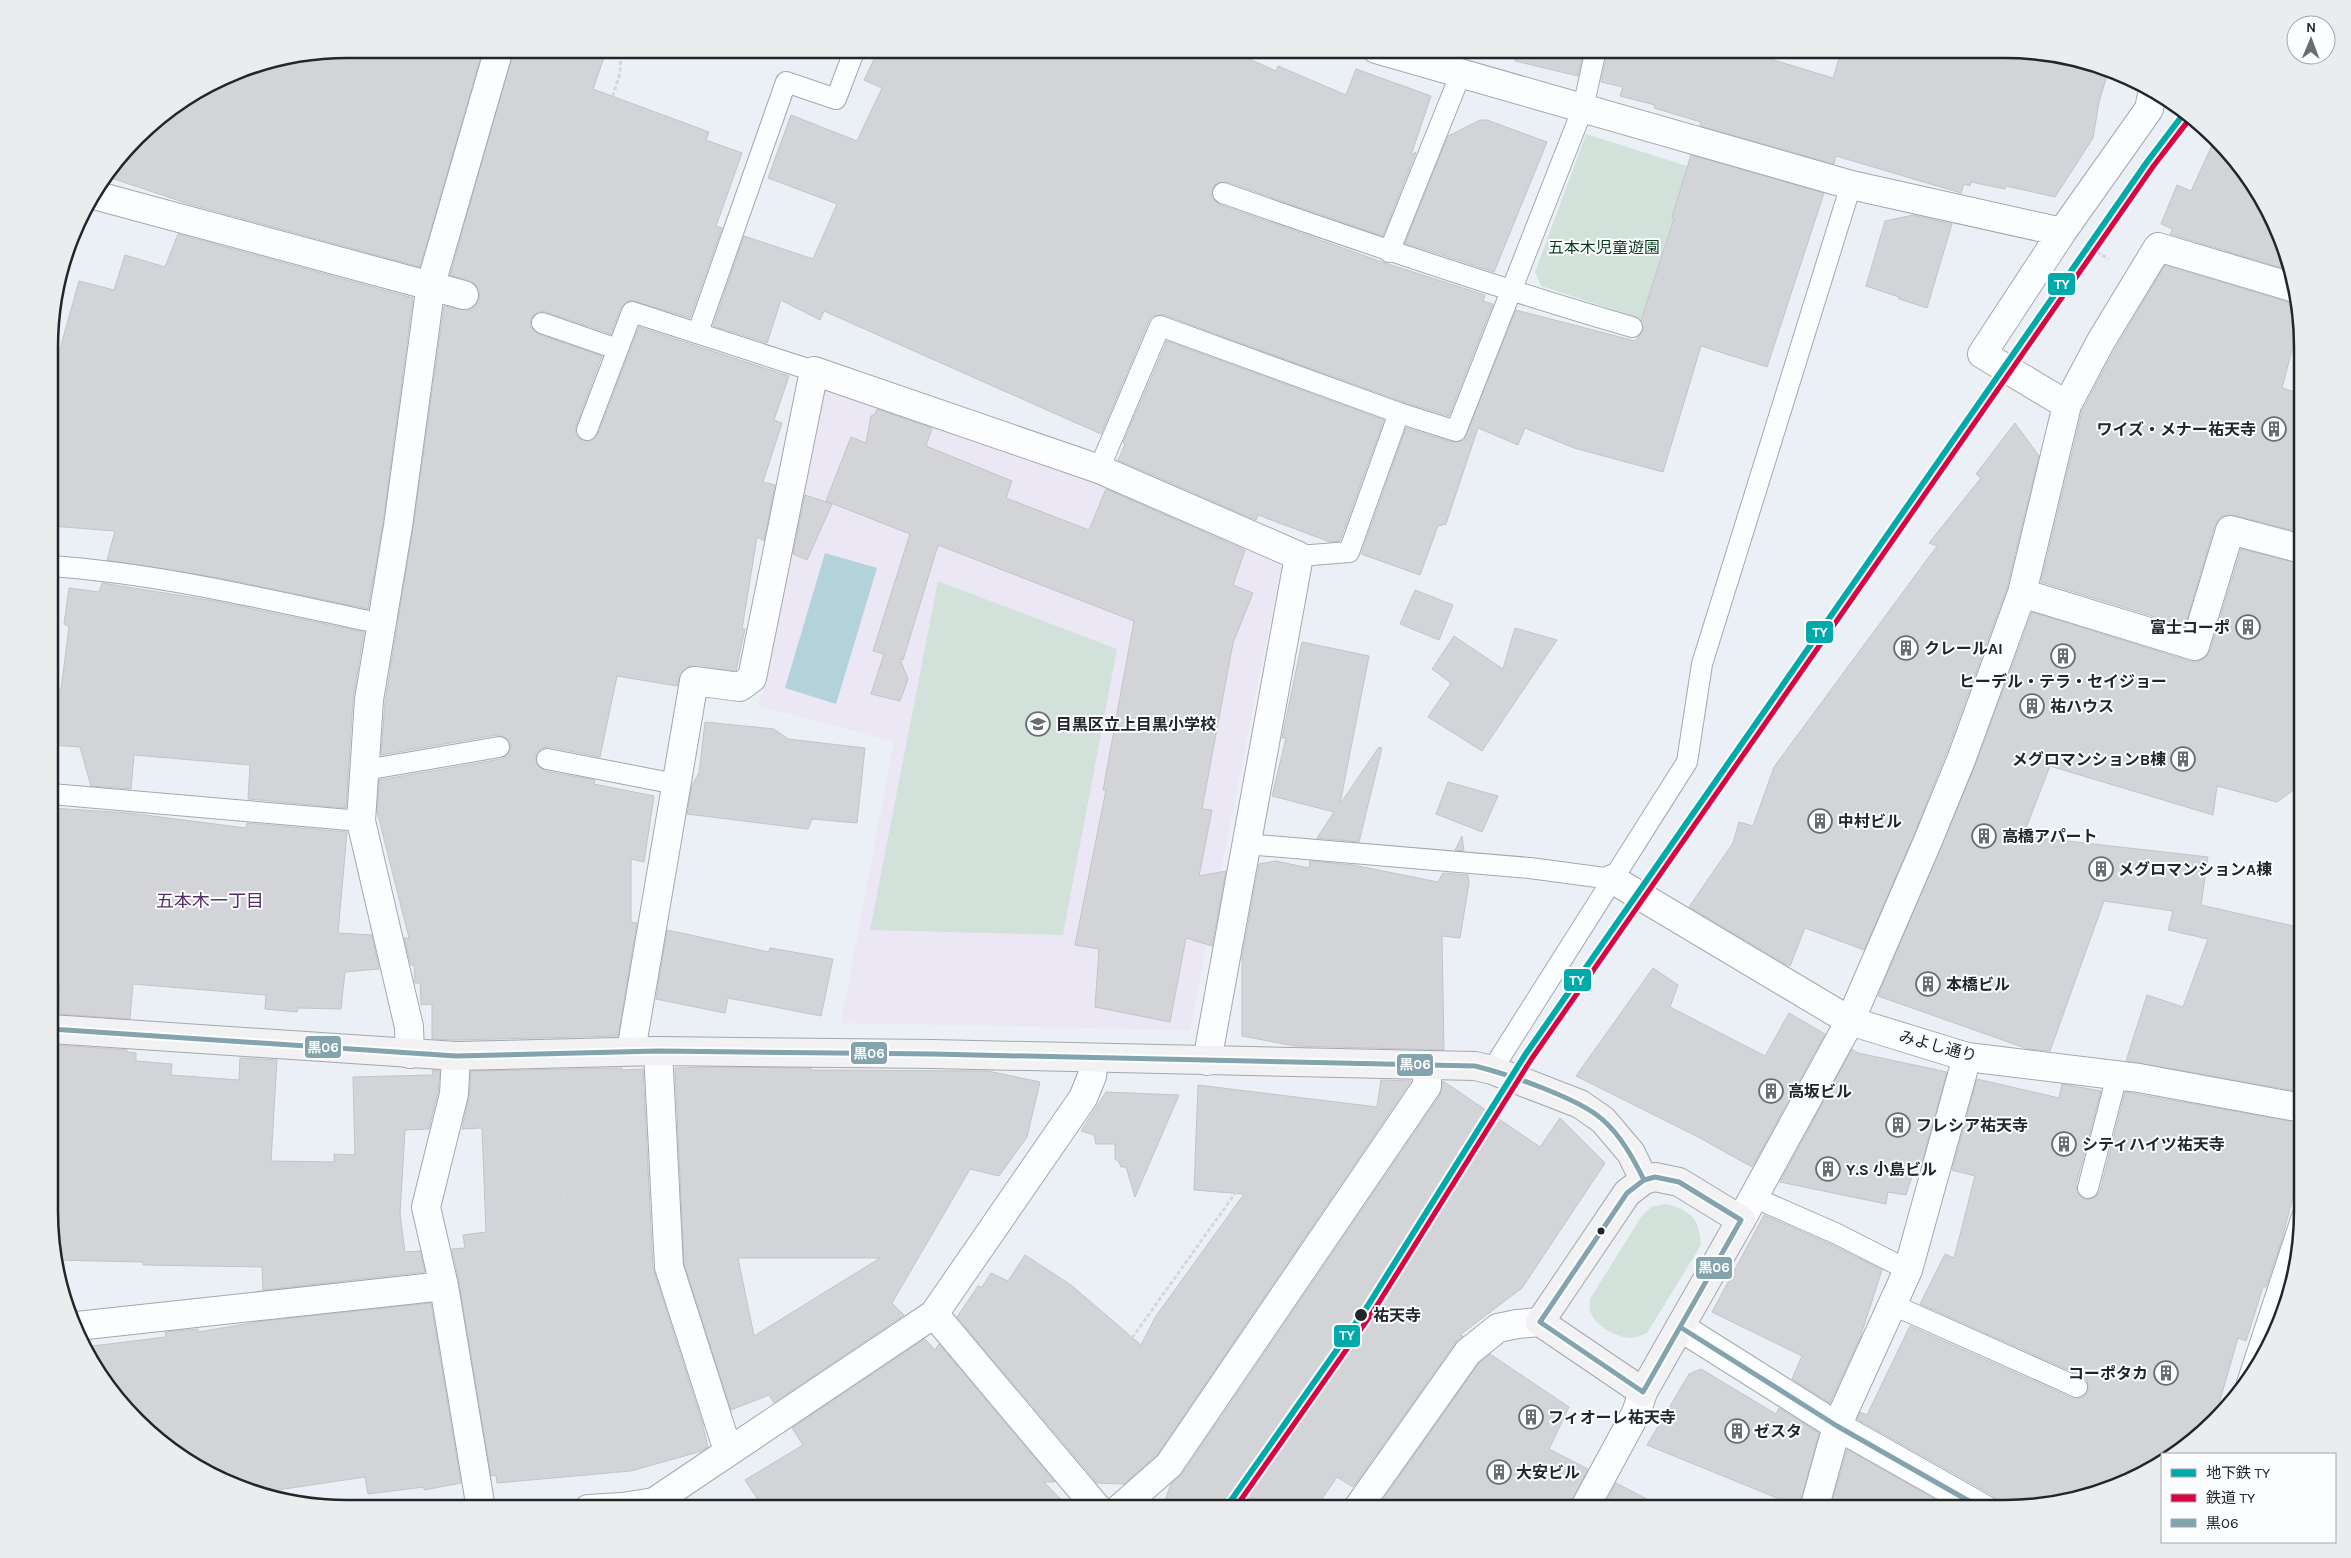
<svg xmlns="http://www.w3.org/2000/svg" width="2351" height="1558" font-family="Karla,'Noto Sans JP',sans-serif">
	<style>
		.education { fill: #ebe7f5 }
		.green { fill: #d2e2da }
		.water { fill: #b3d2da }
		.building { fill: #d3d4d8; stroke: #c3c4c8; fill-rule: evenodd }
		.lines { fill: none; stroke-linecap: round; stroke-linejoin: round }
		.lane-casing { stroke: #a4a8ac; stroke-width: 22 }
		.street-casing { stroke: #a4a8ac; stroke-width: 30 }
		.secondary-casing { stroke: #a4a8ac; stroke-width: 30 }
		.path { stroke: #d5d6d8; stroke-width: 3; stroke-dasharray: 4 2.5; stroke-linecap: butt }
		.lane { stroke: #fcfdfe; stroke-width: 20 }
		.street { stroke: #fcfdfe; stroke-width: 28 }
		.secondary { stroke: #f2f1f3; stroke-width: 28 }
		.bus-1-casing { stroke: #fbfdff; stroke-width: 9 }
		.bus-1 { stroke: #83a3ad; stroke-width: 5 }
		.rail-1-casing { stroke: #fbfdff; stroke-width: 10 }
		.rail-1 { stroke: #da0442; stroke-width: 6 }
		.metro-1-casing { stroke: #fbfdff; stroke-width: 10 }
		.metro-1 { stroke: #01aaaa; stroke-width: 6 }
		.bus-dot { fill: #222629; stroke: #fbfdff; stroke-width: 2 }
		.labels { text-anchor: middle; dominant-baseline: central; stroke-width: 4; stroke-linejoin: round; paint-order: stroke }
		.park-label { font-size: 16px; fill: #0b3c1c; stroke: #fbfdff }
		.poi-label { font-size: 16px; font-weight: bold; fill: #222629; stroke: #fbfdff; text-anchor: start }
		.street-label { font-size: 16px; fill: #222629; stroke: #fbfdff }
		.stop-label { font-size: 16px; font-weight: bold; fill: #222629; stroke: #fbfdff; text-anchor: start }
		.neighbourhood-label { font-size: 18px; fill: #552f67; stroke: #fbfdff }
		.rim { fill: none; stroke: #222629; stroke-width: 2.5 }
		.line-badge { stroke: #fbfdff; stroke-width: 2 }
		.badge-label { font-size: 14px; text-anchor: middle; font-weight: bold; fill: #fff }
	</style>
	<rect width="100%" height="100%" fill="#eaf0f6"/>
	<path class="education" d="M824 389 1102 481 1281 566 1190 1030 841 1023 894 742 759 706Z"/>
	<path class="green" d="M1586 134 1690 167 1641 319 1541 286 1535 272Z
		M938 581 1117 649 1063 935 870 930Z
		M1666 1204C1692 1211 1699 1218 1701 1245L1647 1333C1642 1335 1636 1337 1632 1338 1617 1338 1594 1326 1590 1310 1589 1307 1590 1302 1590 1299L1641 1217 1651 1207Z"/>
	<path class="water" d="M825 553 877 568 836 704 785 688Z"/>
	<path class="building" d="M346 49H483L420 267 189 204 108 177 150 123 233 71Z
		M514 49H607L593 89 709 132 706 140 742 153 716 226 722 228 690 318 630 300 621 307 611 334 546 312 539 311 531 319 530 326 538 334 602 356 576 426 575 432 578 438 589 442 598 434 639 327 789 376 774 420 782 423 763 482 775 485 764 541 757 537 742 629H745L736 671 689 666 682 672 677 686 617 676 600 757 549 747 543 748 536 756V763L545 771 595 780 594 784 654 796 644 862 631 859V922L637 923 618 1036 456 1040 432 1039V1004L421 1005 420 983H415L414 965H411L404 938H409L377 811 379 780 501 759 507 756 511 745 508 739 497 735 381 755 385 702 413 528 444 306 468 310 475 306 479 299V291L475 284 450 275Z
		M879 49H1227L1276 71 1278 66 1346 95 1356 69 1431 96 1411 155 1416 152 1383 236 1227 182 1216 184 1211 195 1214 200 1219 204 1385 263 1485 295 1483 301 1493 304 1449 416 1403 402 1164 315 1153 316 1149 321 1101 434 824 311 820 320 781 300 767 343 713 326 744 236 813 259 837 204 768 178 791 115 857 141 882 88 864 80Z
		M1516 49H1584L1578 76 1515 61Z
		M1608 49H1769L1767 58 1833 78 1842 49H2005L2100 64 2109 69 2099 102 2093 138 2055 197 2006 186 2005 189 1971 182 1970 186 1964 184 1961 193 1836 156 1834 164 1700 126 1701 122 1654 108 1655 105 1620 96 1623 87 1601 82Z
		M1480 120H1487L1547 142 1494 272 1405 243 1448 136Z
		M2215 139 2228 150 2263 198 2292 271 2170 234 2173 229 2161 224 2177 185 2191 191Z
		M1691 155 1824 193 1767 367 1701 346 1663 472 1574 448 1525 428 1518 445 1478 428 1446 524 1438 526 1420 575 1361 554 1406 428 1452 442 1464 440 1516 310 1635 341 1640 335 1643 330 1641 320 1674 218 1672 217Z
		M1913 215 1952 224 1927 308 1899 299V297L1866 286 1885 221Z
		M178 234 413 298 383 524 368 609 220 578 107 560 115 531 51 526V349H60L79 281 114 290 125 255 165 267Z
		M2165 265 2291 303H2298L2300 320 2282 388 2302 394V533L2234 515H2227L2220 518 2215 525 2185 626 2041 582 2082 411 2115 349Z
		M1167 341 1384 420 1340 541 1330 542 1258 515 1256 520 1118 460 1125 444 1123 443Z
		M877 409 932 428 926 446 1012 481 1006 498 1089 530 1106 489 1245 550 1233 585 1253 593 1233 643 1202 809 1212 810 1199 876 1226 871 1212 946 1186 938 1170 1022 1095 1007 1099 949 1075 945 1106 790H1103L1134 621 938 545 903 660 900 659 908 679 900 701 871 694 884 654 873 651 910 534 826 501 851 437 866 443 871 416 875 414Z
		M2015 423 2039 456 2007 588 1946 754 1913 837 1864 950 1805 928 1790 966 1785 964 1689 907 1733 843 1739 822 1753 826 1774 767 1937 546 1929 543 1981 478 1976 474Z
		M805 495 832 504 807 560 793 554Z
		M2241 549 2302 564V784L2277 802 2217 786 2213 815 2050 766 2023 836 2208 857 2201 905 2302 928V1092L2126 1061 2147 995 2183 1007 2208 939 2168 930 2173 911 2104 901 2050 1051 2028 1049 1878 996 1975 766 2032 612 2190 661H2199L2206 657 2210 651Z
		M102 583 215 601 364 632 353 699 346 808 248 799 250 765 134 755 131 789 91 786 80 747 51 745V739L56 689H61L69 627 64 624 69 588 99 592Z
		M1415 590 1453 605 1439 640 1400 624Z
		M1515 628 1557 640 1482 751 1428 717 1451 683 1432 669 1454 636 1503 669Z
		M1302 642 1369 656 1340 804 1379 747 1382 748 1359 842 1317 838 1334 812 1272 796 1286 738H1282Z
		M705 722 774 729 788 739 865 748 857 823 812 819 808 829 687 814 692 785 699 773Z
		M1448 782 1498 796 1482 832 1436 814Z
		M51 808 129 813 246 828 247 823 347 832 338 933 372 935 379 969 345 972 341 1009 298 1008 297 1012 265 1009 266 995 133 984 130 1019 58 1014 60 983H51Z
		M1462 836 1464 851 1455 850Z
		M1276 861 1309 868 1310 861 1353 865 1438 882 1443 873 1468 875 1469 883 1460 938 1442 936 1444 1050 1295 1046 1242 1036V957L1259 864Z
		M667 930 769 952 770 948 833 959 821 1016 728 998 725 1013 656 999Z
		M1653 968 1678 985 1670 1007 1765 1056 1789 1013 1825 1034 1752 1167 1700 1138 1576 1076Z
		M55 1045 127 1050V1052L136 1053V1061L172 1064 171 1075 239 1080 240 1058 277 1060 271 1161 334 1162V1154L355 1155 353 1077 433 1075 432 1070 440 1071 438 1092 429 1129 405 1130 400 1214 405 1252 420 1251 425 1272 263 1290 262 1267 143 1265V1262L55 1260 51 1250V1047H55Z
		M1852 1049 1858 1053 1947 1072 1922 1162 1917 1161 1906 1195 1888 1192 1886 1204 1780 1182Z
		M712 1067 811 1068V1070L988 1071 1040 1082 1027 1137 999 1176 970 1169 892 1303 904 1315 774 1403 769 1395 731 1410 684 1264 675 1068ZM738 1258H880L754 1336Z
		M622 1068V1070L643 1069 653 1268 702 1422 708 1447 702 1451 631 1471 497 1483 496 1475 491 1476 459 1283 452 1249 465 1248 463 1235 486 1232 482 1128 462 1129 469 1098 471 1071Z
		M1977 1079 2059 1098 2062 1084 2101 1091 2076 1185 2079 1196 2086 1200 2096 1197 2100 1191 2125 1092 2302 1123V1162L2281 1243 2266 1287H2263L2246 1341 2238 1338 2214 1421 2201 1435 2175 1454H2162V1463L2153 1470 2082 1499 2024 1509H2000L1998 1502 1992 1495 1857 1419 1860 1412 1867 1415 1910 1326 2072 1398 2084 1397 2088 1391 2087 1380 2082 1376 1920 1304 1945 1254 1954 1258 1975 1176 1952 1170Z
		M1381 1080 1411 1081 1157 1455 1124 1484 1097 1483 957 1317 978 1286 982 1287 991 1273 1008 1281 1025 1255 1071 1285 1141 1345 1156 1316 1244 1194 1194 1190 1198 1085 1377 1107Z
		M1443 1081 1540 1147 1560 1118 1605 1163 1522 1288 1460 1335 1463 1336 1455 1343 1353 1487 1337 1477 1315 1509H1162L1171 1484 1182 1474 1440 1095Z
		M1106 1092 1179 1095 1135 1197 1126 1167H1121L1119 1162 1115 1159V1144H1096L1094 1135 1081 1131Z
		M1764 1215 1830 1244 1882 1270 1860 1338 1830 1403 1792 1379 1802 1356 1712 1312Z
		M431 1303 461 1483 424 1490V1487L368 1494 365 1477 251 1494 181 1459 123 1408 89 1361 84 1347 166 1337 165 1332 198 1329V1332L263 1321Z
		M925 1339 935 1350 939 1344 1055 1482H1044L1070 1509H764L745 1480 803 1445 792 1428Z
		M1490 1354 1569 1407 1549 1449 1588 1469 1568 1509H1388L1380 1504 1479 1363Z
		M1701 1369 1776 1414 1779 1408 1819 1433 1799 1507 1647 1445 1689 1374Z
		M1847 1449 1952 1509H1830Z
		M1616 1483 1666 1509H1602Z"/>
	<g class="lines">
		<g class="lane-casing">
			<path id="lane" d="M1223 193C1359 241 1494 287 1632 327
				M1389 252 1461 73
				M542 323 617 349
				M698 332 786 82 836 99 855 49
				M587 430 632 312 814 371
				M1099 469 1160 326 1399 413 1456 431 1583 108 1596 49
				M1299 556 1349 552 1399 413
				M51 566C163 574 273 601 382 624
				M547 759 676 784
				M365 770 499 747
				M51 794 361 821
				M1246 844 1530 868 1612 879
				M1492 1070 1687 762 1702 664 1851 185
				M2088 1188 2117 1075
				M1753 1197 1835 1233 1908 1270
				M1891 1304 2077 1387
				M2247 1383 2302 1216"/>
		</g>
		<g class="street-casing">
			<path id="street" d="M1376 49 1851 185 2062 232
				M94 195 464 295
				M2067 405 1982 354 2062 232 2149 109 2153 90
				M2022 593 2195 646 2230 530 2302 549
				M1612 879 1850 1021 1967 1057 2139 1078 2302 1108
				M631 1051 694 681 740 687 752 678 814 371 1099 469 1299 556 1207 1061
				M658 1051 669 1267 728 1451
				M410 1054 409 1027 361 821 369 700 398 526 431 284 499 49
				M456 1056 454 1094 426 1207 444 1286 481 1509
				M1741 1220 1850 1021 1927 843 1961 760 2022 593 2067 405 2101 341 2158 247 2295 288
				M934 1314 1098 1509
				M77 1326 444 1286
				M1680 1327 1837 1426 1984 1509
				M588 1509 622 1507 654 1502 934 1314 1083 1098 1092 1076 1094 1058
				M1119 1509 1169 1465 1427 1086V1065
				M1357 1509 1468 1352 1498 1328 1517 1324 1540 1322
				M1584 1509 1636 1413 1643 1392
				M1814 1509 1837 1426 1908 1270 1967 1057"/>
		</g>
		<g class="secondary-casing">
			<path id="secondary" d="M51 1029 456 1056 658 1051 933 1054 1475 1066 1492 1070 1580 1104 1603 1120 1631 1153 1644 1180
				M1655 1177 1679 1182 1741 1220 1643 1392 1540 1322 1627 1193 1644 1180Z"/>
		</g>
		<path class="path" d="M2091 249 2109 259
			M551 295 620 73 621 49
			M496 306 513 313
			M520 725 553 685 560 665 585 550 484 508 533 351
			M497 778 511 897 548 1020
			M559 1087 566 1225 581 1325 615 1473
			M1059 1411 1117 1359 1269 1146 1281 1096
			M2020 1509 2070 1415"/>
		<use href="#lane" class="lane"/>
		<use href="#street" class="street"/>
		<use href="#secondary" class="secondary"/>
		<g class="bus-1-casing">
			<path id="bus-1" d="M51 1029 456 1056 658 1051 933 1054 1475 1066C1507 1074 1579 1098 1603 1120 1621 1136 1633 1158 1644 1180
				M1655 1177 1679 1182 1741 1220 1643 1392 1540 1322 1627 1193 1644 1180Z
				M1680 1327 1837 1426 1983 1509"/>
		</g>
		<use href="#bus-1" class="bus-1"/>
		<g class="rail-1-casing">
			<path id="rail-1" d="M1234 1509 1373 1311 1531 1059 2153 166 2191 117"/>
		</g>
		<use href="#rail-1" class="rail-1"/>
		<g class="metro-1-casing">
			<path id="metro-1" d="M1225 1509 1367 1307 1525 1055 2147 162 2185 112"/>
		</g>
		<use href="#metro-1" class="metro-1"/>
	</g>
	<defs>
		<g id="building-ring" transform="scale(1.25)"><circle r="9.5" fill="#fbfdff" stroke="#686d71" stroke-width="1.5"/><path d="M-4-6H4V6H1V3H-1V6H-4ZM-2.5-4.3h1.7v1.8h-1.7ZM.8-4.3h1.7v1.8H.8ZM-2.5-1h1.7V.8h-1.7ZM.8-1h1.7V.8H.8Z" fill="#686d71"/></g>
		<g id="school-ring" transform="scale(1.25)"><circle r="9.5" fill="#fbfdff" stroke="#686d71" stroke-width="1.5"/><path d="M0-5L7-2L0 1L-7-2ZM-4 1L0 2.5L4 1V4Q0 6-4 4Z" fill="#686d71"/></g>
	</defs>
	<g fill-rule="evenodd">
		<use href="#building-ring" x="2274" y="429"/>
		<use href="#building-ring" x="2248" y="627"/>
		<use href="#building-ring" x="1906" y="648"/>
		<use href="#building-ring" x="2063" y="656"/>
		<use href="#building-ring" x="2032" y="706"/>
		<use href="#school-ring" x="1038" y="724"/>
		<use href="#building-ring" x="2183" y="759"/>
		<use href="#building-ring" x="1820" y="821"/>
		<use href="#building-ring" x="1984" y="836"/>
		<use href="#building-ring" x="2101" y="869"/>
		<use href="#building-ring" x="1928" y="984"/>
		<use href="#building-ring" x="1771" y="1091"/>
		<use href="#building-ring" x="1898" y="1125"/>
		<use href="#building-ring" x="2064" y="1144"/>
		<use href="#building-ring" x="1828" y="1169"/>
		<use href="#building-ring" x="2166" y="1373"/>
		<use href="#building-ring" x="1531" y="1417"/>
		<use href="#building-ring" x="1737" y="1431"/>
		<use href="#building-ring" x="1499" y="1472"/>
	</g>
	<g class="bus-dot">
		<circle cx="1601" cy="1231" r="4.5"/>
		<circle cx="1361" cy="1315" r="7"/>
	</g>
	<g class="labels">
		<g class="park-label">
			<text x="1604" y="247">五本木児童遊園</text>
		</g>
		<g class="poi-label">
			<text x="2256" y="429" text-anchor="end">ワイズ・メナー祐天寺</text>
			<text x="2230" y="627" text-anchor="end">富士コーポ</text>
			<text x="1924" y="648">クレールAI</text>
			<text x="2063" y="681" text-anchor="middle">ヒーデル・テラ・セイジョー</text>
			<text x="2050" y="706">祐ハウス</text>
			<text x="1056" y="724">目黒区立上目黒小学校</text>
			<text x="2166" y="759" text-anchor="end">メグロマンションB棟</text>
			<text x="1838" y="821">中村ビル</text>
			<text x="2002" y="836">高橋アパート</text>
			<text x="2118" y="869">メグロマンションA棟</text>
			<text x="1946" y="984">本橋ビル</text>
			<text x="1788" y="1091">高坂ビル</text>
			<text x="1916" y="1125">フレシア祐天寺</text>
			<text x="2082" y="1144">シティハイツ祐天寺</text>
			<text x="1846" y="1169">Y.S 小島ビル</text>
			<text x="2148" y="1373" text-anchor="end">コーポタカ</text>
			<text x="1548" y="1417">フィオーレ祐天寺</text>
			<text x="1754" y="1431">ゼスタ</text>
			<text x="1516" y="1472">大安ビル</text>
		</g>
		<g class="street-label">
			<text transform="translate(1938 1046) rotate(15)">みよし通り</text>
		</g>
		<g class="stop-label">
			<text x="1373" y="1315">祐天寺</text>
		</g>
		<g class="neighbourhood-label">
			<text x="210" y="901">五本木一丁目</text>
		</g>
	</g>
	<path d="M0 0H2351V1558H0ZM347 58H2005A289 289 0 0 1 2294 347V1211A289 289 0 0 1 2005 1500H347A289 289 0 0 1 58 1211V347A289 289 0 0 1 347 58Z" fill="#eaecee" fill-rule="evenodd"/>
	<path class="rim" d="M347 58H2005A289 289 0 0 1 2294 347V1211A289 289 0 0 1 2005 1500H347A289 289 0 0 1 58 1211V347A289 289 0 0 1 347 58Z"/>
	<g class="line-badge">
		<rect x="2047" y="272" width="29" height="24" rx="5" fill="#01aaaa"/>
		<rect x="1805" y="620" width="29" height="24" rx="5" fill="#01aaaa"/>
		<rect x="1563" y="968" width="29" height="24" rx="5" fill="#01aaaa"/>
		<rect x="304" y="1035" width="38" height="24" rx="5" fill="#83a3ad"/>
		<rect x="850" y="1041" width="38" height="24" rx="5" fill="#83a3ad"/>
		<rect x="1396" y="1053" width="38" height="24" rx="5" fill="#83a3ad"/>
		<rect x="1695" y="1256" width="38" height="24" rx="5" fill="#83a3ad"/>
		<rect x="1333" y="1324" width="28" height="24" rx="5" fill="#01aaaa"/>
	</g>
	<g class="badge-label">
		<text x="2062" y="289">TY</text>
		<text x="1820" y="637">TY</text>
		<text x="1577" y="985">TY</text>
		<text x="323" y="1052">黒06</text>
		<text x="869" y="1058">黒06</text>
		<text x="1415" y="1069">黒06</text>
		<text x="1714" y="1272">黒06</text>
		<text x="1347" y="1340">TY</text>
	</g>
	<rect x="2161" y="1453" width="175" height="90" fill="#fbfdff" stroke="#a4a7a9"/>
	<rect x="2171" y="1469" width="25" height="8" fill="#01aaaa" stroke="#a4a7a9"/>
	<text x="2206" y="1478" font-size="15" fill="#222629">地下鉄 TY</text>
	<rect x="2171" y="1494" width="25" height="8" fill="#da0442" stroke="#a4a7a9"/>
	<text x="2206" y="1503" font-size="15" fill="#222629">鉄道 TY</text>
	<rect x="2171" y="1519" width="25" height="8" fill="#83a3ad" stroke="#a4a7a9"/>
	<text x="2206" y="1528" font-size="15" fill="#222629">黒06</text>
	<g transform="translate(2311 40) rotate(1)"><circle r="24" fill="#fbfdff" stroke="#a4a7a9"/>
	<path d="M0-4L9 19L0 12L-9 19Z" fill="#686d71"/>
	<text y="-8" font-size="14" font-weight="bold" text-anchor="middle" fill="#222629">N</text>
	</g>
</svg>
